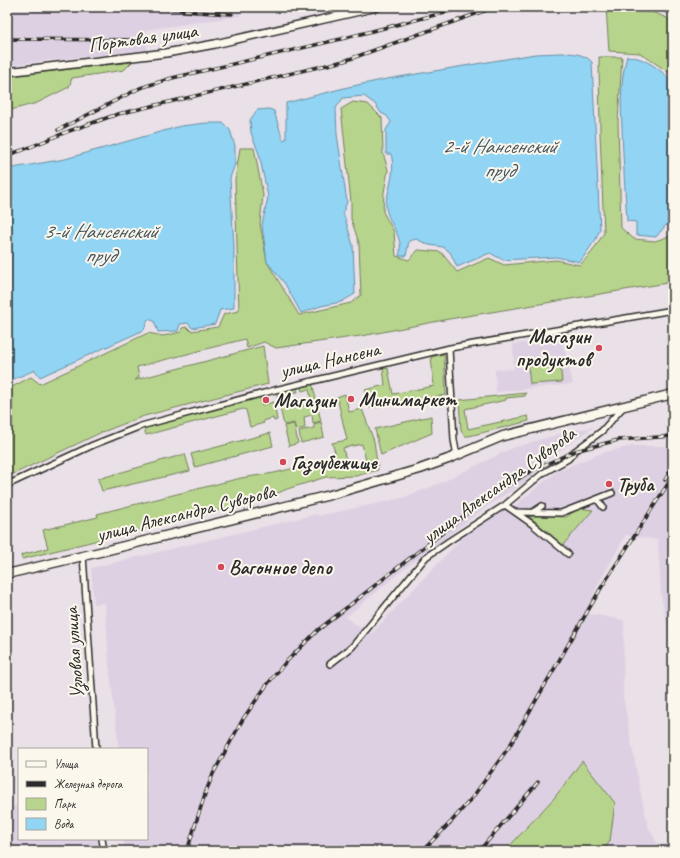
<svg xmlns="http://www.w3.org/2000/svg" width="680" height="858" font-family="Caveat,sans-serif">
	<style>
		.built { fill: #ded0e3 }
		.green { fill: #b7d48c; stroke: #71805c; fill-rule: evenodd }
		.water { fill: #91d4f3; stroke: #6890a3 }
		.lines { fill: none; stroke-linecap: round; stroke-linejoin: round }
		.minor-casing { stroke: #2b2b2b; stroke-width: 8 }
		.secondary-casing { stroke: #2b2b2b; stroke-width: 10 }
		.primary-casing { stroke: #2b2b2b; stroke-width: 11 }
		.minor { stroke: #fbf7ec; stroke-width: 5 }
		.secondary { stroke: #fbf7ec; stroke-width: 7 }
		.primary { stroke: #fbf7ec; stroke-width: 8 }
		.rail-casing { stroke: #2b2b2b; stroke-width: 3.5 }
		.rail { stroke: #fbf7ec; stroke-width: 2; stroke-dasharray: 6; stroke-linecap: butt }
		.poi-dot { fill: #d1495b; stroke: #fbf7ec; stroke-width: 1.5 }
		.labels { text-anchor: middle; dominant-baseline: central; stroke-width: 4; stroke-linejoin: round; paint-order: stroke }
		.street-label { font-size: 20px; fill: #2b2b2b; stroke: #fbf7ec }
		.poi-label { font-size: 20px; font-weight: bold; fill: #2b2b2b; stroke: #fbf7ec; text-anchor: start }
		.water-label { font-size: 21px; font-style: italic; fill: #44555d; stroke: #fbf7ec }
	</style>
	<rect width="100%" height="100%" fill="#eae0e7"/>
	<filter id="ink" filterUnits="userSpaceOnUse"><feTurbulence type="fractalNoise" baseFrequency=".025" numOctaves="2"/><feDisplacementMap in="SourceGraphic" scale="8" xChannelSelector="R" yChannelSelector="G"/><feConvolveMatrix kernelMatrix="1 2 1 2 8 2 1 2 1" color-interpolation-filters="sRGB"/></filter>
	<g filter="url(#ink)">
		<path class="built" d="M7 7H239L240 16 146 30 147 50 7 65Z
			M562 339 573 384 496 392 495 370 514 369 513 344Z
			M594 427 544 462 527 481 486 507 398 574 346 617 370 635 465 535 502 511 513 507 556 472 601 453 632 446H673V652L661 595 658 540 626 535 599 583 585 613 624 620 623 696 639 785 648 826 661 851H124V839H147V749H119L109 665 105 603 94 604 91 568 317 514 318 516 402 498 438 484 512 448 569 431Z
			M19 805V839H98L99 851H7V808Z"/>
		<path class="green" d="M606 7H640L667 18 673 23V75L640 53 609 51Z
			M599 57H622L618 122 621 228 634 239 655 241 673 235V282L449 319 367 335 276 348 264 342 247 348 245 339 137 367 139 377 135 380 263 346 268 384 144 416 100 433 7 477V396L8 389 31 377 40 384 148 333 163 336 181 332 182 328 187 327 191 331 218 327 224 314 239 311 235 180 240 148H254L263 195 260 224 267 262 299 315 351 303 361 295 359 243 351 219V202L341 109 353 102 368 104 382 118 383 153 388 170 384 192 383 212 394 232 396 256 409 260 418 250 441 252 457 272 489 258 504 265 556 260 580 265 592 252 604 233 600 132Z
			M132 62 124 70 72 78 69 87 37 103 7 111V76Z
			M444 354 446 395 370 408 365 390 385 385 383 369 388 368 393 394 434 386 431 357Z
			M560 363 562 382 530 384 528 366Z
			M312 382 321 421 313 423 312 415 304 417 305 428 296 430 294 423 284 425 276 391 296 386 298 392 289 393 292 408 312 403 309 389 302 391 300 385Z
			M526 393 525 396 506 398V400L465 409 468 429 528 416 529 421 469 436H465L461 431 459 400Z
			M345 394 349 412 362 409 374 441 378 470 356 476 326 477 287 489 267 498 22 559 21 555 48 548 43 530 98 517 97 514 241 478 274 473 295 468 336 455 332 443 347 440 337 397ZM362 444 366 461 347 465 343 448Z
			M259 396 262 405 274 402 277 420 274 421 273 418 263 421 264 423 250 427 246 410 243 409 146 435 144 428Z
			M431 416 432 433 381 455 375 429Z
			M321 422 324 437 301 443 299 431 314 428V424Z
			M294 424 298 443 289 446 284 426Z
			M270 433 273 446 195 467 191 454Z
			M185 454 190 471 102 491 98 479Z
			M579 508 593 510 563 545 530 517 531 515 566 517Z
			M582 761 615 803 610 841 603 851H505L555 797Z"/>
		<path class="water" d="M560 53C572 53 583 53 592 62L600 229 596 239 580 262 556 257 503 260 490 253 457 267 450 252 443 247 429 245 416 239 409 241 406 256H399C405 236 388 225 386 207 385 202 387 198 388 194 391 181 395 167 391 154H386V130L391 122 387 116 381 113 375 104 364 96 343 98 336 108 337 134 347 202 343 212 353 245 355 294 341 302 321 306 301 313 285 284 267 262 262 225 268 197 259 154 251 133 250 120 257 110 269 109 274 111 283 140 286 139V103L348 87 387 79 535 54Z
			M627 56C645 57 661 70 673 82V225H666L656 237 636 235V222L627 221C625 191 623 160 622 129 621 105 620 80 627 56Z
			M206 123H223L230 130 235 146V164L230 178 234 247V308L220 310 215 324 192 328 188 323 180 324 178 331 158 332 154 321 148 319 144 330 40 377 35 370 7 382V169L65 159 181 126Z"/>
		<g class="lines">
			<g class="minor-casing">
				<path id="minor" d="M449 349 454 440 457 456
					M7 485 93 445 141 426 275 390 450 348 673 310
					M597 499 603 507
					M505 505 532 524 568 554
					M516 512 561 513 612 493
					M533 512 542 506
					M83 555 96 749
					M330 664 352 647 426 557 449 541 505 505 543 473 568 459 575 451 602 431 624 406
					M102 839 104 851"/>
			</g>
			<g class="secondary-casing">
				<path id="secondary" d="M7 72 166 53 215 44 377 7"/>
			</g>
			<g class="primary-casing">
				<path id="primary" d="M7 574 104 551 330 495 420 469 448 459 503 436 673 394"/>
			</g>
			<use href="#minor" class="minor"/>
			<use href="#secondary" class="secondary"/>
			<use href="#primary" class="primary"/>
			<g class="rail-casing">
				<path id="rail" d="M161 7 196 12 232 14
					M657 7 673 15
					M7 39 134 40
					M58 130 140 88 172 78 341 39 466 7
					M7 155 23 150 69 131 118 114 344 61 495 7
					M665 480 673 466
					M187 851 205 794 213 774 243 719 266 686 284 664 318 630 488 497 533 470 575 451 618 440 673 436
					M422 851 451 822 472 798 509 747 601 588 673 476
					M479 851 538 782"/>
			</g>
			<use href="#rail" class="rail"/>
		</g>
	</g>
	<g class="poi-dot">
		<circle cx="599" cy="348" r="4"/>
		<circle cx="351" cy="399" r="4"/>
		<circle cx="266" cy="400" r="4"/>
		<circle cx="283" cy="462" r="4"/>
		<circle cx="609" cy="484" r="4"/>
		<circle cx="221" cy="567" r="4"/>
	</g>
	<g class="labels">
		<g class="street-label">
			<text transform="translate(143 38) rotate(-8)">Портовая улица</text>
			<text transform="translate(330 360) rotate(-13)">улица Нансена</text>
			<text transform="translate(499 485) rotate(-36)">улица Александра Суворова</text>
			<text transform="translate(186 513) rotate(-14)">улица Александра Суворова</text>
			<text transform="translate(74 653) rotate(-94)">Узловая улица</text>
		</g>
		<g class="poi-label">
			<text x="591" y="336" text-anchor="end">Магазин<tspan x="591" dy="23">продуктов</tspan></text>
			<text x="359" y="399">Минимаркет</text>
			<text x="274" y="400">Магазин</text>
			<text x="291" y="462">Газоубежище</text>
			<text x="617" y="484">Труба</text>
			<text x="229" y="567">Вагонное депо</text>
		</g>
		<g class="water-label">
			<text x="499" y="146">2-й Нансенский<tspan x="499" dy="24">пруд</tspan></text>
			<text x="100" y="231">3-й Нансенский<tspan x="100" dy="24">пруд</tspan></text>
		</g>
	</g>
	<rect width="680" height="858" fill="none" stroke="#fbf7ec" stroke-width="24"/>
	<rect x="12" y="12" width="656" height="834" fill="none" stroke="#2b2b2b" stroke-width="1.5" filter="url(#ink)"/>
	<rect x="18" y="748" width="130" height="92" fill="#fbf7ec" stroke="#a8a59f"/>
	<rect x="26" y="761" width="20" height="6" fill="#fbf7ec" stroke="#a8a59f"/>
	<text x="54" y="768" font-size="12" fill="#2b2b2b">Улица</text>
	<rect x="26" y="781" width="20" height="6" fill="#2b2b2b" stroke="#a8a59f"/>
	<text x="54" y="788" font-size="12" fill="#2b2b2b">Железная дорога</text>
	<rect x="26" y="798" width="20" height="12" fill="#b7d48c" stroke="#a8a59f"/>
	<text x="54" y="808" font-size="12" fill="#2b2b2b">Парк</text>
	<rect x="26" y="818" width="20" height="12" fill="#91d4f3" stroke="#a8a59f"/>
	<text x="54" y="828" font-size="12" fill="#2b2b2b">Вода</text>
</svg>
